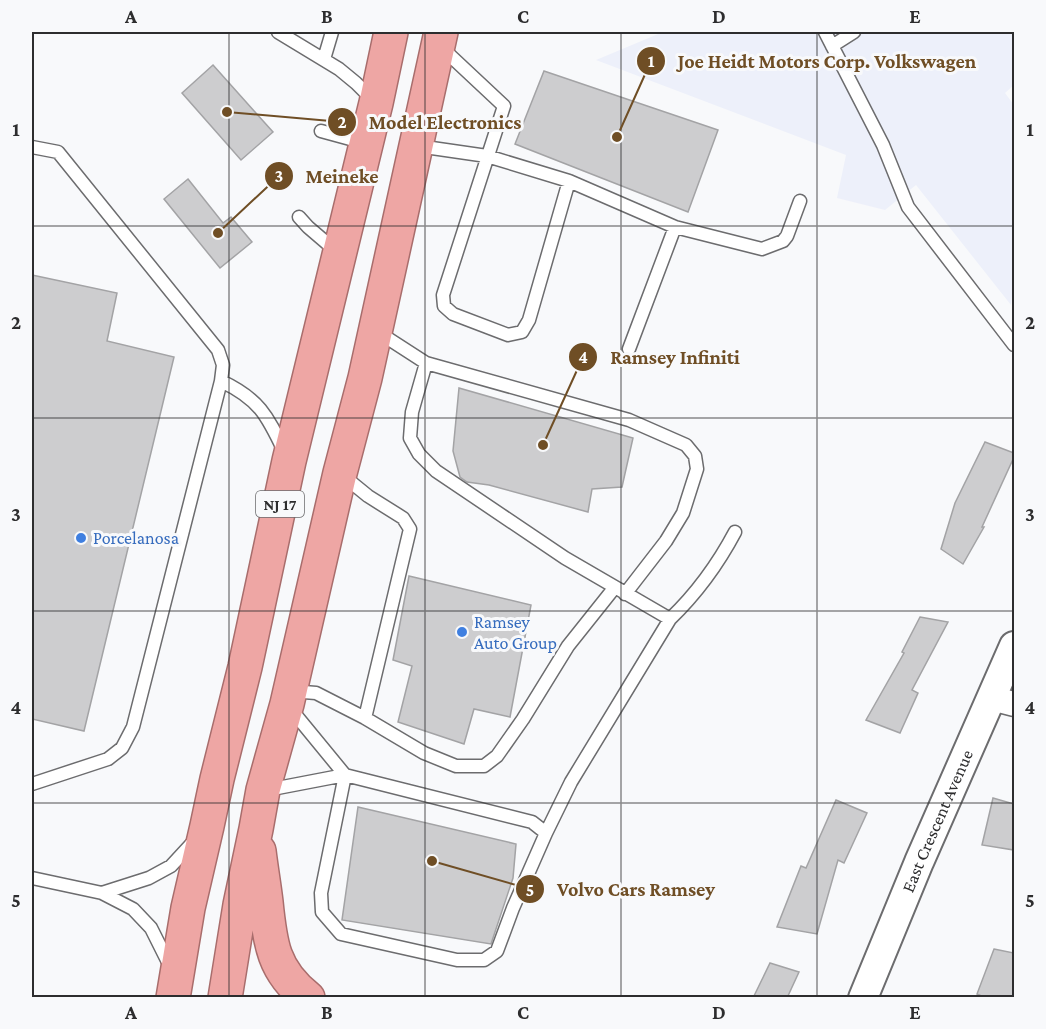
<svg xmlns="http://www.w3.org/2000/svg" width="1046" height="1029" font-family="'Crimson Pro',serif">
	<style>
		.built { fill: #edf0fa }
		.building { fill: #cdcdcf; stroke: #a3a3a5; stroke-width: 1.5 }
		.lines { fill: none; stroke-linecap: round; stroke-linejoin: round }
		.service-casing { stroke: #6c6c6e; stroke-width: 15 }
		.minor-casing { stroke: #6c6c6e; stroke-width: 27 }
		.tertiary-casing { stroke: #6c6c6e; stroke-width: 32 }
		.trunk-casing { stroke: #a86d6c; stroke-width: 36 }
		.service { stroke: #fff; stroke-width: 12 }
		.minor { stroke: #fff; stroke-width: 24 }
		.tertiary { stroke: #fff; stroke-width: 28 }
		.trunk { stroke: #eea6a4; stroke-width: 33 }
		.grid { fill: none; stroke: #2d2d2e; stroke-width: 1.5; stroke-opacity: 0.55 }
		.shop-dot { fill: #3f7fe0; stroke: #f8f9fb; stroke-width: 2 }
		.labels { text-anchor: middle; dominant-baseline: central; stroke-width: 6; stroke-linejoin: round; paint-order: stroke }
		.shield { fill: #f8f9fb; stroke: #6a6a6c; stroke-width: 1.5 }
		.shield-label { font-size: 16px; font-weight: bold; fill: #2d2d2e }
		.shop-label { font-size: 18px; fill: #366cbe; stroke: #f8f9fb; text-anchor: start }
		.street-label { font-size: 18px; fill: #2d2d2e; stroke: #f8f9fb }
		.leader { fill: none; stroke: #6f4e25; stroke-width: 2 }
		.callout-dot { fill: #6f4e25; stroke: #f8f9fb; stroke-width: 2 }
		.mark-label { font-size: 18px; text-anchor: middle; font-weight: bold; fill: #fff }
		.callout-label { font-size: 20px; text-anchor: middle; font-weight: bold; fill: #6f4e25; stroke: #f8f9fb; stroke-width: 6; stroke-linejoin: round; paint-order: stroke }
		.neatline { fill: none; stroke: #2d2d2e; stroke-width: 2 }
		.grid-label { font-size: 20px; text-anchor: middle; font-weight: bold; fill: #2d2d2e }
	</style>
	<rect width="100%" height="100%" fill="#f8f9fb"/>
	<path class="built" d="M663 32H1014V85L1005 93 1014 105V279L1011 305 916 185 885 210 837 198 846 155 596 60Z"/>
	<path class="building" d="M213 65 273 132 241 160 182 93Z
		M544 71 718 130 688 212 515 144Z
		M188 179 223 223 231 217 252 242 220 268 164 199Z
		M32 275 117 293 107 341 174 357 84 731 32 719Z
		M459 388 633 438 622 487 592 489 588 512 489 485 467 482 460 477 453 451Z
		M985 442 1014 453V457L982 527H984L963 564 941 549 955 503Z
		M409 576 531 605 510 717 474 709 464 744 398 722 412 666 393 660Z
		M920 617 948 622 912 690 918 693 900 733 866 720 904 653 902 652Z
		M993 798 1014 804V850L982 845Z
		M836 800 867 813 844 863 838 860 817 934 777 927 801 866 806 868Z
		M358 807 516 844 513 878 491 944 342 920Z
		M994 949 1014 953V998H986L977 994Z
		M770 963 799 972 787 998H753Z"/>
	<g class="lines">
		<g class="service-casing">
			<path id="service" d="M278 32 339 69 356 83 373 100
				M825 32 883 145 908 207 1014 345
				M832 46 854 32
				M441 47 504 106 443 295 444 306 453 314 508 335 522 332 529 320 569 181
				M324 59 332 32
				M321 131 365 143
				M418 146 487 156 569 181 675 227 762 249 783 241 787 236 800 201
				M32 147 58 152 218 350 223 365 221 381 133 727 122 748 108 759 32 784
				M299 217 308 227 336 251
				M378 332 426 363 629 420 686 445 695 456 697 469 683 513 666 541 625 594
				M629 349 675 227
				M426 363 412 412 410 438 419 454 436 471 565 558 670 619C696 594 718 564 735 532
				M221 381C259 399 267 415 284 451
				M341 474 368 496 403 518 410 529 365 718
				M291 691 316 693 365 718 424 753 456 766H484L497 756 523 719 568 646 615 587
				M267 790 345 775 290 708
				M546 833 532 822 345 775 321 893 322 912 341 934 457 960H484L497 951 513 908 546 833 571 782 670 619
				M32 878 102 893 149 878 171 866 195 840
				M102 893 133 909 151 928 170 966"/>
		</g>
		<g class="minor-casing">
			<path id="minor" d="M991 698 1014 704"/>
		</g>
		<g class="tertiary-casing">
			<g id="tertiary">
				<path id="s1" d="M863 998 919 862 1014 646"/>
			</g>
		</g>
		<g class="trunk-casing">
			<path id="trunk" d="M259 851C261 868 264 885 266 902 270 943 273 971 308 998
				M173 998 188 908 207 826 217 779 245 667 289 461 376 103 391 32
				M225 998 240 905 256 829 263 790 287 704 340 473 365 378 441 32"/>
		</g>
		<use href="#service" class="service"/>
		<use href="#minor" class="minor"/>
		<use href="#tertiary" class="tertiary"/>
		<use href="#trunk" class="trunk"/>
	</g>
	<path class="grid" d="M229 32V998M425 32V998M621 32V998M817 32V998M32 226H1014M32 418H1014M32 611H1014M32 803H1014"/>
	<g class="shop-dot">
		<circle cx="81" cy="538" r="6"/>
		<circle cx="462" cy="632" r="6"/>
	</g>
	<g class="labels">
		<rect class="shield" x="256" y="491" width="48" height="26" rx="4.5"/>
		<g class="shield-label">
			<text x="280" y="504">NJ 17</text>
		</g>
		<g class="shop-label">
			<text x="93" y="538">Porcelanosa</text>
			<text x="474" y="622">Ramsey<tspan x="474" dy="21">Auto Group</tspan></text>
		</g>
		<g class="street-label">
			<text stroke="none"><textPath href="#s1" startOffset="192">East Crescent Avenue</textPath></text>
		</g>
	</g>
	<path class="leader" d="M617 137L651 61M227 112L342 122M218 233L279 176M543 445L583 357M432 861L530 889"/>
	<g class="callout-dot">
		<circle cx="617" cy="137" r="6"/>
		<circle cx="227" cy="112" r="6"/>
		<circle cx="218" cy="233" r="6"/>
		<circle cx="543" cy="445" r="6"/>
		<circle cx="432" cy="861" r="6"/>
		<circle cx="651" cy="61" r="15"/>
		<circle cx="342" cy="122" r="15"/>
		<circle cx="279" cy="176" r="15"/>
		<circle cx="583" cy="357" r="15"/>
		<circle cx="530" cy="889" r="15"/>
	</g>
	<g class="mark-label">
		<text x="651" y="67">1</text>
		<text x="342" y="128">2</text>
		<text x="279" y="182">3</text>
		<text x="583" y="363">4</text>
		<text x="530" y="896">5</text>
	</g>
	<g class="callout-label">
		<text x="827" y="68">Joe Heidt Motors Corp. Volkswagen</text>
		<text x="445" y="129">Model Electronics</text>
		<text x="342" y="183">Meineke</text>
		<text x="675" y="364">Ramsey Infiniti</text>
		<text x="636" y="896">Volvo Cars Ramsey</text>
	</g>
	<rect width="1046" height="1029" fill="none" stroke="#f8f9fb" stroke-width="66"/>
	<rect x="33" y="33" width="980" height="963" class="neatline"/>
	<g class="grid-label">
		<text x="131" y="23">A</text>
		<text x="327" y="23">B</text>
		<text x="523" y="23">C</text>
		<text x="719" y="23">D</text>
		<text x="915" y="23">E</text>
		<text x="16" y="136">1</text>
		<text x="1030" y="136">1</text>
		<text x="16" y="329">2</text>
		<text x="1030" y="329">2</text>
		<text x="16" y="521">3</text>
		<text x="1030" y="521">3</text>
		<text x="16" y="714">4</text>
		<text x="1030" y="714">4</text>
		<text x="16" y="907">5</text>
		<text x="1030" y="907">5</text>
		<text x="131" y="1019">A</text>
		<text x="327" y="1019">B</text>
		<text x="523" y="1019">C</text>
		<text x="719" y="1019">D</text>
		<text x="915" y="1019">E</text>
	</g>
</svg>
